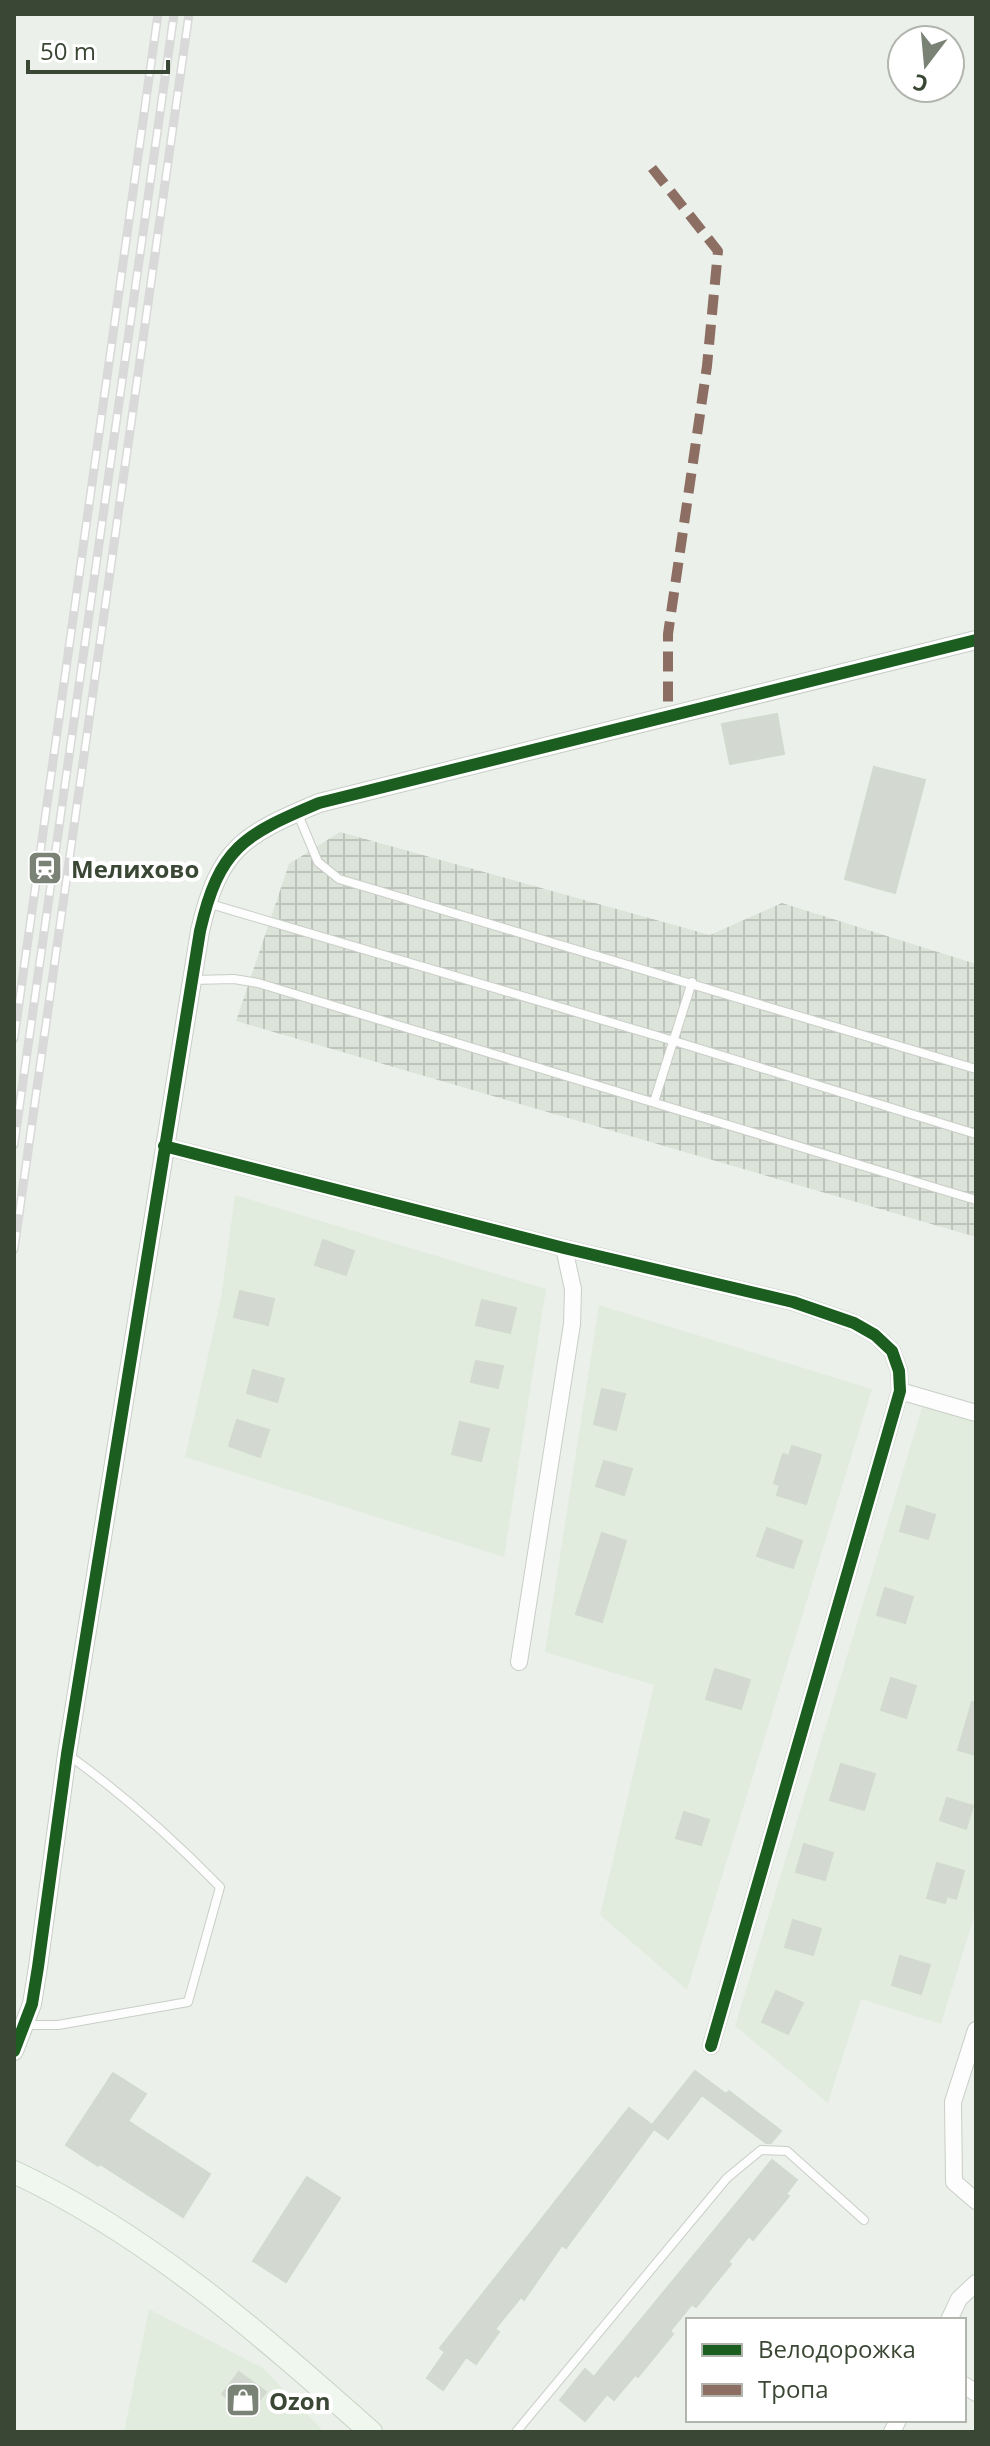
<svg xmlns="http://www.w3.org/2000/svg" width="990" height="2446" font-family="'Open Sans',sans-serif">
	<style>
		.residential { fill: #e1ecde }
		.industrial { fill: url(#industrial-grid) }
		.building { fill: #d3d9d1; stroke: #d2d9cf; stroke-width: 2 }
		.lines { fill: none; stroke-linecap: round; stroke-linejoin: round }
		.service-casing { stroke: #c9cec7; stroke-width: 10 }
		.minor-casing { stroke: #c9cec7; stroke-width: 18 }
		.tertiary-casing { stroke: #c9cec7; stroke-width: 20 }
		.secondary-casing { stroke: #c6d3c3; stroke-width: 24 }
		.service { stroke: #fcfdfc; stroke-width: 8 }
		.minor { stroke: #fcfdfc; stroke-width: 16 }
		.tertiary { stroke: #fcfdfc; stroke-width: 18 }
		.secondary { stroke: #f0f7ee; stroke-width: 22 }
		.rail-casing { stroke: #d8d9d8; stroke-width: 9 }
		.rail { stroke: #fff; stroke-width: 6; stroke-dasharray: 18; stroke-linecap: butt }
		.quiet { stroke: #8d6e63; stroke-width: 10; stroke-dasharray: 20 10; stroke-linecap: butt }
		.cycleway-casing { stroke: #fff; stroke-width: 17 }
		.cycleway { stroke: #1b5e20; stroke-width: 12 }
		.labels { text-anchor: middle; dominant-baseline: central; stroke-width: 8; stroke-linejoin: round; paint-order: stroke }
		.poi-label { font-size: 24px; font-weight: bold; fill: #3b4735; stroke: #fff; text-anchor: start }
	</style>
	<defs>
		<pattern id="industrial-grid" width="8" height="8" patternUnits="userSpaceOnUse" patternTransform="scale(2)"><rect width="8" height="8" fill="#dce3d9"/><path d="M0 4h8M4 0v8" fill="none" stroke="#bec4bb"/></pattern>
	</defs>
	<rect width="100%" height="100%" fill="#ebf0ea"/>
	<path class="residential" d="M235 1195 546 1289 504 1557 185 1457 221 1298Z
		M599 1305 872 1389 687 1990 600 1915 654 1685 545 1652Z
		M923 1405 976 1421V1910L941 2024 861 1999 828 2103 735 2026Z
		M149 2309 263 2368 324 2432H124Z"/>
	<path class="industrial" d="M340 832 710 935 782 903 976 964V1237L236 1021 289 864Z"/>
	<path class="building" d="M777 714 784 754 730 764 722 724Z
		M874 767 925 780 895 893 845 879Z
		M323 1240 354 1251 346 1275 315 1265Z
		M240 1291 274 1299 268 1325 234 1317Z
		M482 1300 516 1308 510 1333 476 1325Z
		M476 1361 503 1366 498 1388 471 1382Z
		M253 1370 284 1379 277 1402 247 1393Z
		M602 1389 625 1394 616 1430 594 1424Z
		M237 1420 269 1430 260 1457 229 1446Z
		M460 1422 489 1429 481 1461 452 1454Z
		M792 1446 821 1455 806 1504 777 1495 780 1485 774 1483 783 1454 789 1456Z
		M604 1461 632 1469 624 1495 596 1486Z
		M907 1506 935 1515 928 1539 900 1531Z
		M767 1528 802 1541 793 1568 757 1556Z
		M602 1533 626 1541 602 1622 576 1614Z
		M885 1588 913 1597 905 1623 877 1615Z
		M715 1669 750 1680 741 1709 706 1699Z
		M891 1678 916 1686 906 1718 881 1710Z
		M972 1702 976 1703V1755L958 1750Z
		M841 1764 875 1774 864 1810 830 1800Z
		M947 1798 973 1806 966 1829 940 1820Z
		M684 1812 709 1820 701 1845 676 1838Z
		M804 1844 833 1853 825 1880 796 1872Z
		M937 1863 964 1871 956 1899 947 1896 945 1903 927 1898Z
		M793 1920 821 1929 813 1955 785 1947Z
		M900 1956 930 1965 921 1994 892 1985Z
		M776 1991 803 2003 788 2034 762 2022Z
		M695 2071 726 2094 729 2091 781 2131 771 2143H766L702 2095 668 2139 654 2129 566 2248 562 2245 524 2300 521 2297 495 2329 499 2332 476 2364 466 2357 443 2390 427 2378 445 2352 440 2348 629 2108 652 2125Z
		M113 2073 146 2094 128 2121 210 2174 183 2217 100 2164 98 2166 66 2145Z
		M772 2160 797 2180 786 2194 789 2196 753 2240 749 2236 728 2262 731 2264 696 2307 692 2304 670 2331 673 2334 638 2377 635 2375 614 2400 607 2394 585 2421 560 2400 585 2369 594 2377Z
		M307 2177 340 2198 286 2282 253 2261Z
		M239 2372 266 2392 248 2415 222 2394Z"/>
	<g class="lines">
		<g class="service-casing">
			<path id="service" d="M297 812 318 862 339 879 976 1069
				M207 903 674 1041 976 1134
				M193 980 234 979 258 983 976 1200
				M654 1102 692 982
				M26 2025H58L188 2002 220 1887C172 1838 123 1794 67 1754
				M516 2432 727 2178 761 2150 787 2151 864 2220"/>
		</g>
		<g class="minor-casing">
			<path id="minor" d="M164 1146 564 1248 793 1302 854 1323 875 1335 892 1351 899 1371 900 1391 711 2046
				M900 1391 976 1413
				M519 1662 572 1324 573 1289 564 1248
				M976 2030 953 2102 954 2182 976 2201
				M949 2320 959 2299 976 2283
				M964 2385 976 2393
				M892 2432 898 2420"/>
		</g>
		<g class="tertiary-casing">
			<path id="tertiary" d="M14 2051 32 2004 38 1967 67 1754 200 931C219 848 243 835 319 803L976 640"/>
		</g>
		<g class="secondary-casing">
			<path id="secondary" d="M14 2172C149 2235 260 2334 371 2432"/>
		</g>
		<use href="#service" class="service"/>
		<use href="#minor" class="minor"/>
		<use href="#tertiary" class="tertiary"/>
		<use href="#secondary" class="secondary"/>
		<g class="rail-casing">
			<path id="rail" d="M14 1039 158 14
				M14 1145 174 14
				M14 1250 189 14"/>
		</g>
		<use href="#rail" class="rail"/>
		<path class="quiet" d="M652 168 718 251 707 366 668 634V718"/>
		<g class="cycleway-casing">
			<path id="cycleway" d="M164 1146 564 1248 793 1302 854 1323 875 1335 892 1351 899 1371 900 1391 711 2046
				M14 2051 32 2004 38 1967 67 1754 200 931C219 848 243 835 319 803L976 640"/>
		</g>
		<use href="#cycleway" class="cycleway"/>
	</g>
	<defs>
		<g id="station-square" transform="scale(1.8)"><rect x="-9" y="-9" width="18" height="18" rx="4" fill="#798274" stroke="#fff"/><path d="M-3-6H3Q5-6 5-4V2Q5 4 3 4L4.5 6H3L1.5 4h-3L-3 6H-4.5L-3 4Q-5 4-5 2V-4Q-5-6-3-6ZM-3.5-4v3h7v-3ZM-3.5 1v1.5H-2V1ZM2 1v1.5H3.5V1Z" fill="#fff"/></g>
		<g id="shop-square" transform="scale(1.8)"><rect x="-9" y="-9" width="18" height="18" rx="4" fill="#798274" stroke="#fff"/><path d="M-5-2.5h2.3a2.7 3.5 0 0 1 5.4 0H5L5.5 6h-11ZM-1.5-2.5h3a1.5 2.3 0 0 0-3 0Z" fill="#fff"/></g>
	</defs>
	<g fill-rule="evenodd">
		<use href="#station-square" x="45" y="868"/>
		<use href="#shop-square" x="243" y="2400"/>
	</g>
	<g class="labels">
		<g class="poi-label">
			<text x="71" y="868">Мелихово</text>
			<text x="269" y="2400">Ozon</text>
		</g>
	</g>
	<rect width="990" height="2446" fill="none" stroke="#3b4735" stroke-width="32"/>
	<rect x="686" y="2318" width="280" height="104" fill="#ffffff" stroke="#b1b5ae" stroke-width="2"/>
	<rect x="702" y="2344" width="40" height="12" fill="#1b5e20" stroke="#b1b5ae" stroke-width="2"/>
	<text x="758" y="2358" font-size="24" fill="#3b4735">Велодорожка</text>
	<rect x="702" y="2384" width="40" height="12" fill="#8d6e63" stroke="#b1b5ae" stroke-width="2"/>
	<text x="758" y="2398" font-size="24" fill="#3b4735">Тропа</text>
	<g transform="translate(926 64) rotate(196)"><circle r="38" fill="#ffffff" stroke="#b1b5ae" stroke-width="2"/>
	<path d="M0-6L14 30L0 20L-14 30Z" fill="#798274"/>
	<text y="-12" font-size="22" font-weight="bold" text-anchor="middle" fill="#3b4735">С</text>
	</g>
	<path d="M28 60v12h140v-12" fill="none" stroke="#3b4735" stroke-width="4"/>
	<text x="40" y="60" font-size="24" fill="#3b4735" stroke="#ffffff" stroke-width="6" paint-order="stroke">50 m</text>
</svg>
